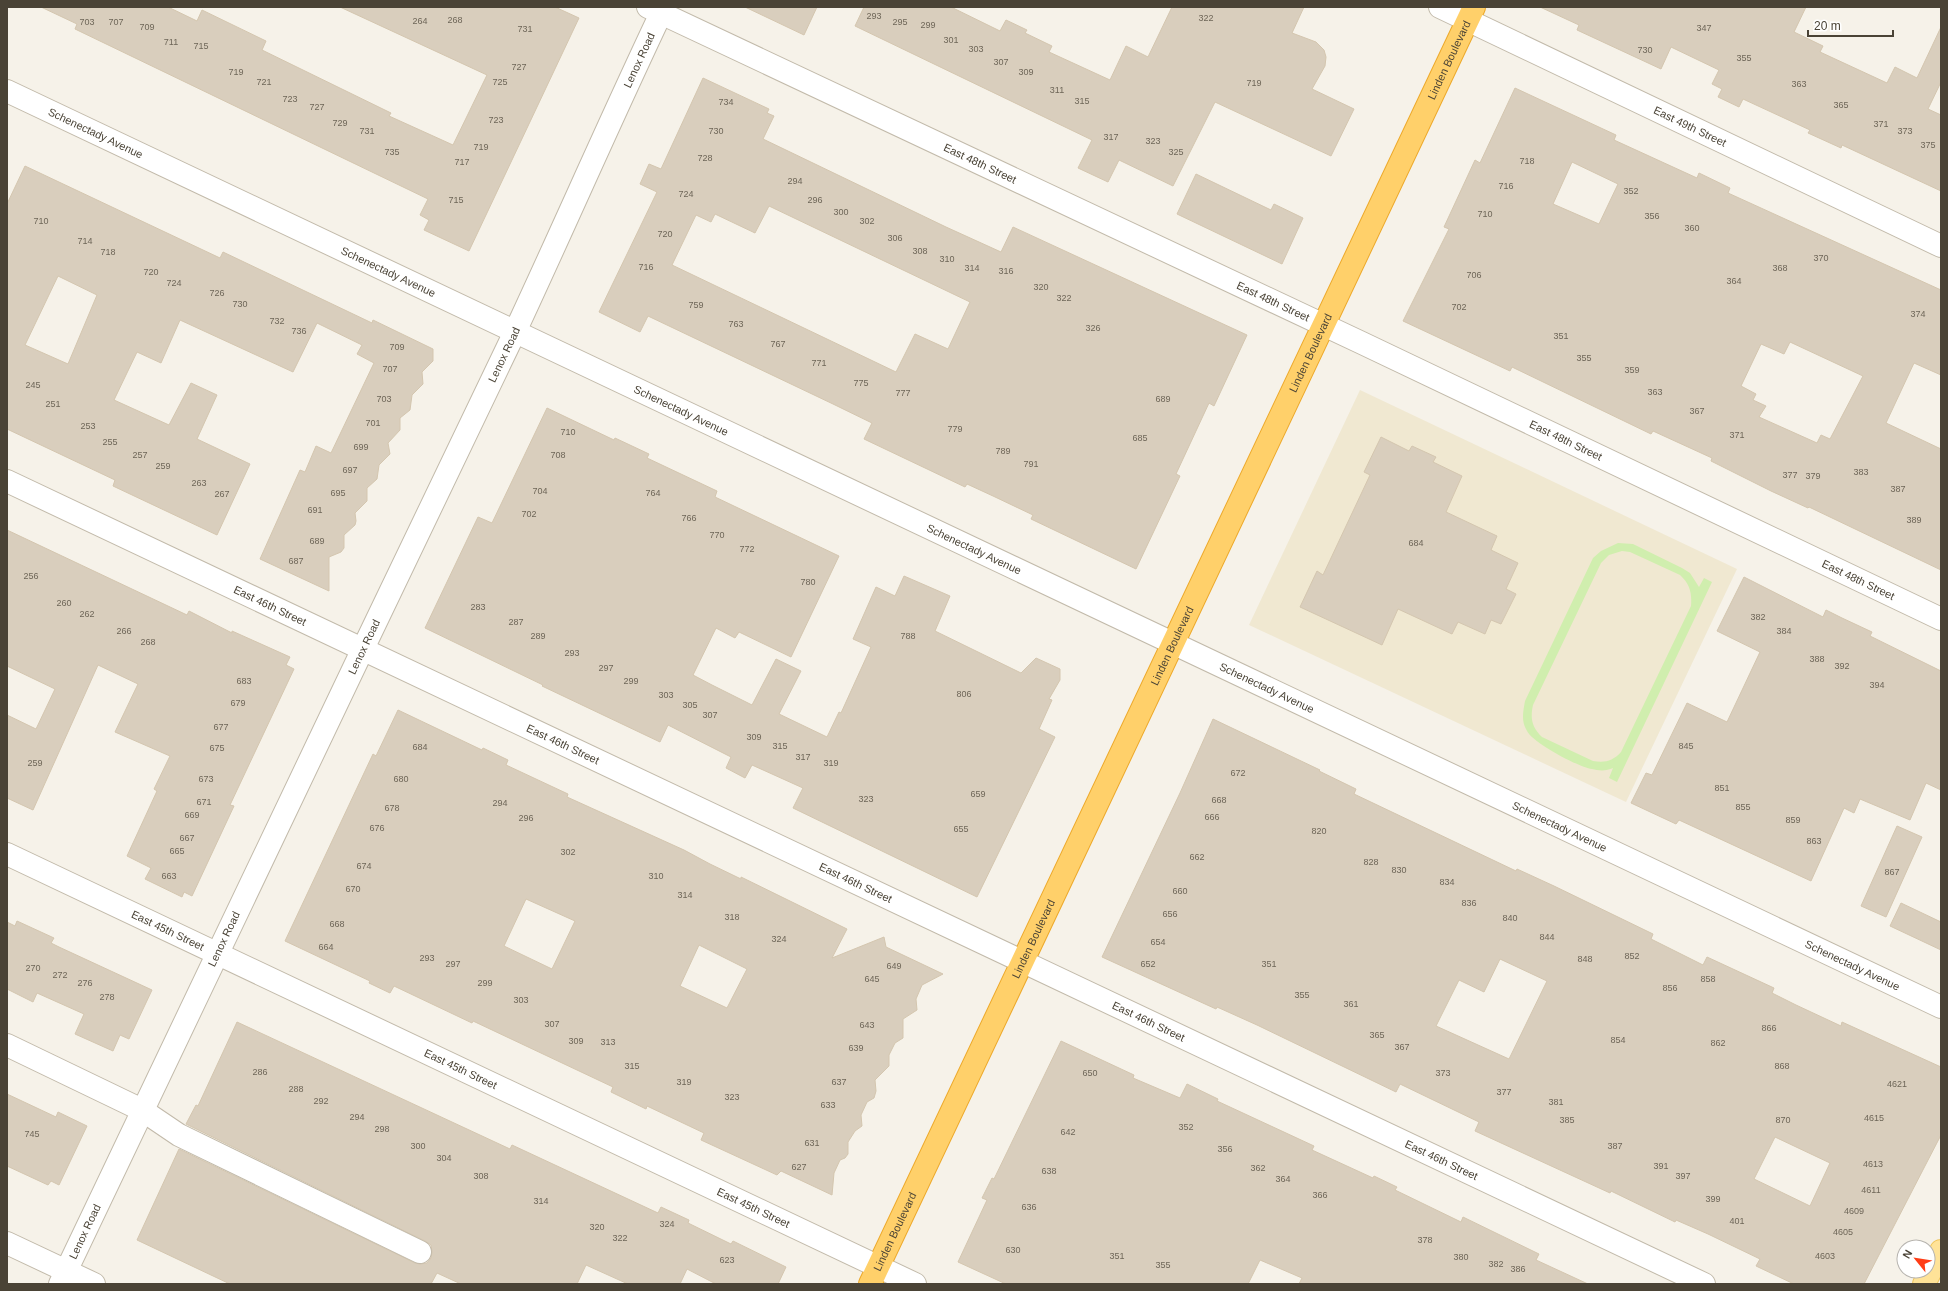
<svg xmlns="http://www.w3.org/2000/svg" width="1948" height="1291" font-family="Arial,sans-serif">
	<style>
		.education { fill: #f0e8d1 }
		.green { fill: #d0eeae; fill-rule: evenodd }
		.building { fill: #d9cebd; stroke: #d4c6af; fill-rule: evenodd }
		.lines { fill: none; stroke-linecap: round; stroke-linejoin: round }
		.minor-casing { stroke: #c2baaa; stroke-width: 24 }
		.major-casing { stroke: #f0c65c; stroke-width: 24 }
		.highway-casing { stroke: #eda92b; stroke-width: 24 }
		.minor { stroke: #fff; stroke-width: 22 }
		.major { stroke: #ffe398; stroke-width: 22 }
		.highway { stroke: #ffd06a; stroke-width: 22 }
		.labels { text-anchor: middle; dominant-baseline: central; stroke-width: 3; stroke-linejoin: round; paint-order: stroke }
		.number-label { font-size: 9px; fill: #6e6658 }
		.street-label { font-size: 11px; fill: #4a4336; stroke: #fff }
	</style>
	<rect width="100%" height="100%" fill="#f6f2e9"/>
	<path class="education" d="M1360 390 1737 569 1626 802 1249 625Z"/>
	<path class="green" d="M1618 543 1633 544 1682 568 1690 573 1699 587 1704 578 1712 582 1617 782 1609 778 1613 768C1607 771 1599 771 1592 769 1578 767 1533 743 1527 731 1521 721 1523 712 1525 701L1593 558 1601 551ZM1622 551 1630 552 1680 575C1690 584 1692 593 1691 606L1621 752C1613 761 1605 763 1593 761L1542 737C1532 727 1530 719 1533 705L1601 563 1609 555Z"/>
	<path class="building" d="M41 7H168L197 21 202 10 266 41 262 50 391 113 389 116 453 145 487 75 340 7H555L579 18 469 251 424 230 429 220 420 215 428 199 75 29 77 24Z
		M745 7H817L804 35Z
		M864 7H951L1000 31 1006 20 1027 30 1025 33 1052 46 1049 52 1110 80 1126 46 1148 57 1172 7H1304L1292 33 1316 42 1324 50 1326 57 1325 66 1312 89 1354 109 1331 156 1215 102 1173 186 1119 160 1108 182 1078 168 1092 140 855 26Z
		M1540 7H1806L1794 32 1823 46 1820 52 1887 83 1895 67 1917 78 1941 27V82L1928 109 1941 115V191L1842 145 1841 148 1808 133 1810 130 1743 99 1739 107 1718 97 1722 89 1712 84 1719 70 1671 47 1661 69 1577 30 1579 25Z
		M703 78 769 109 767 113 774 116 763 139 946 227 1001 252 1013 227 1247 335 1214 406 1209 403 1176 474 1180 476 1136 569 1031 519 1033 515 993 496 967 484 965 487 864 439 872 423 833 404 648 316 640 332 599 312 657 192 640 184 649 164 661 169ZM769 206 970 302 948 349 915 334 896 372 672 265 696 215 711 222 715 214 755 233Z
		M1515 88 1616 135 1614 140 1697 178 1699 173 1730 188 1728 193 1941 290V375L1914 363 1886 423 1941 449V570L1809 507 1808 508 1771 491 1711 461 1712 458 1653 431 1651 434 1512 367 1510 371 1403 321 1449 229 1444 227 1475 160 1480 163ZM1572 162 1618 184 1599 224 1553 204ZM1790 342 1863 376 1830 439 1821 435 1817 443 1759 417 1766 406 1753 400 1756 394 1741 386 1761 344 1784 354Z
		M25 166 220 258 223 252 372 323 373 320 433 349V361L422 372 423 384 412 395 410 410 400 418V430L388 443 390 454 379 465 377 479 367 488V501L355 513 356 521 355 525 344 535V548L341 552 329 557V591L260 559 300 470 305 472 316 446 331 453 374 363 357 354 362 345 317 323 293 372 180 320 161 363 137 352 114 400 169 425 191 383 217 395 197 439 250 464 217 535 113 486 115 480 7 429V204ZM58 276 97 295 68 364 25 345Z
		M1196 174 1271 210 1274 204 1303 218 1282 264 1177 214Z
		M547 408 614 440 615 438 649 454 647 458 717 491 715 497 839 556 791 657 739 632 735 638 716 628 693 675 712 685 752 705 776 659 801 671 779 714 827 737 839 712 841 713 871 647 853 639 876 587 895 596 904 576 950 596 935 631 1021 673 1036 658 1060 669V680L1049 699 1052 700 1039 729 1055 737 977 897 793 808 803 788 752 765 745 778 726 768 731 757 668 725 660 742 542 686 543 685 425 628 478 517 492 523Z
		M1381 437 1409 451 1412 446 1436 457 1433 462 1462 476 1446 512 1497 536 1491 550 1518 563 1506 589 1516 594 1501 624 1491 620 1485 634 1458 622 1452 634 1398 609 1382 645 1300 607 1317 571 1323 575 1370 475 1364 472Z
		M7 530 187 615 189 611 232 633V631L290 657 286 665 294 669 230 805 234 806 192 896 184 892 182 897 145 879 151 868 127 856 157 791 154 789 170 756 115 732 138 684 98 665 33 810 7 798V715L36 729 55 689 7 666Z
		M1744 577 1823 617 1826 610 1842 618 1872 632 1870 636 1941 671V790L1926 783 1910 820 1860 799 1854 813 1844 808 1811 881 1679 820 1676 824 1631 803 1646 773 1652 775 1687 703 1727 722 1760 652 1717 631Z
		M398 710 482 750 483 748 508 760 506 765 568 794 567 797 684 850 710 864 741 879V877L847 929 832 958 884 937 886 947 943 974 922 985 916 999 917 1010 903 1019V1038L895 1043 889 1055V1066L875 1080 876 1091 874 1098 867 1102 861 1115 862 1126 855 1131 848 1142V1154L845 1158 840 1160 834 1173 832 1195 781 1171 777 1175 701 1140 704 1133 647 1106 646 1109 611 1092 613 1087 473 1021 472 1023 394 986 390 993 369 983 370 981 285 941 373 754 376 756ZM526 899 575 921 552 969 504 946ZM699 945 747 969 727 1008 680 986Z
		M1213 719 1320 770 1319 771 1356 789 1354 794 1516 871 1517 869 1554 886 1653 934 1651 939 1703 965 1707 957 1774 988 1772 993 1796 1005 1841 1026 1842 1022 1941 1067V1135L1864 1284H1794L1756 1266 1760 1259 1708 1234 1676 1220 1675 1222 1611 1191 1610 1193 1475 1131 1479 1122 1400 1084 1396 1092 1257 1025 1217 1007 1216 1009 1102 957 1180 793ZM1500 959 1547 981 1509 1059 1436 1026 1459 980 1484 992ZM1775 1137 1830 1163 1810 1206 1754 1179Z
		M1897 826 1922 837 1886 917 1861 906Z
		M1901 903 1941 922V950L1890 926Z
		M17 921 54 938 51 943 59 947 152 990 129 1039 120 1035 113 1051 75 1034 84 1014 37 993 33 1002 7 989V922L15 926Z
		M237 1022 510 1149 512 1145 658 1213 661 1207 689 1220 688 1223 731 1244 733 1241 786 1267 778 1284H716L687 1269 680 1284H628L586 1265 577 1284H461L437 1273 431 1284H230L137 1240 179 1149 415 1263 420 1264 427 1263 431 1258 432 1252 431 1245 425 1241 186 1124 196 1105 198 1106Z
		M1061 1041 1134 1075 1133 1078 1180 1098 1187 1084 1218 1099 1217 1101 1314 1146 1312 1150 1373 1178 1374 1176 1397 1187 1395 1190 1461 1222 1463 1217 1539 1254 1536 1260 1588 1284H1299L1302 1278 1260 1260 1248 1284H1006L958 1262 987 1200 982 1198 992 1178 994 1179Z
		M7 1094 56 1117 58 1112 87 1126 59 1185 51 1181 48 1185 7 1166Z"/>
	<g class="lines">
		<g class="minor-casing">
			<g id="minor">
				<path id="s1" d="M648 7 1362 343 1941 619"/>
				<path id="s2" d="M1440 7 1941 246"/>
				<path id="s3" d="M7 91 1941 1007"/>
				<path id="s4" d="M7 481 1704 1284"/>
				<path id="s5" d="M7 854 915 1284"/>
				<path d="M7 1045 142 1110 179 1135 420 1252"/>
				<path d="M7 1243 94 1284"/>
				<path id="s6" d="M60 1284C209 967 362 652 513 336 564 227 612 116 664 7"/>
			</g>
		</g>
		<g class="major-casing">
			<path id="major" d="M1924 1284 1941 1251"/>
		</g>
		<g class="highway-casing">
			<g id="highway">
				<path id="s7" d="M870 1284 1474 7"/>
			</g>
		</g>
		<use href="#minor" class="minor"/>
		<use href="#major" class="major"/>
		<use href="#highway" class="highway"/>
	</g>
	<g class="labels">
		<g class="number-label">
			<text x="874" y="16">293</text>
			<text x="1206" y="18">322</text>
			<text x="455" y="20">268</text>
			<text x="420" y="21">264</text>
			<text x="87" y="22">703</text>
			<text x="116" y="22">707</text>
			<text x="900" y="22">295</text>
			<text x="928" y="25">299</text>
			<text x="147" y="27">709</text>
			<text x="1704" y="28">347</text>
			<text x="525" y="29">731</text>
			<text x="951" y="40">301</text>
			<text x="171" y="42">711</text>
			<text x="201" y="46">715</text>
			<text x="976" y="49">303</text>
			<text x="1645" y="50">730</text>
			<text x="1744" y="58">355</text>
			<text x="1001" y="62">307</text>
			<text x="519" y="67">727</text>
			<text x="236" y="72">719</text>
			<text x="1026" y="72">309</text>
			<text x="264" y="82">721</text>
			<text x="500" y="82">725</text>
			<text x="1254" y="83">719</text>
			<text x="1799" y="84">363</text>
			<text x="1057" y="90">311</text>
			<text x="290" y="99">723</text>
			<text x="1082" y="101">315</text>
			<text x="726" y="102">734</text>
			<text x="1841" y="105">365</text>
			<text x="317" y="107">727</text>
			<text x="496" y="120">723</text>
			<text x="340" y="123">729</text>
			<text x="1881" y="124">371</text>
			<text x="367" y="131">731</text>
			<text x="716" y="131">730</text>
			<text x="1905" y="131">373</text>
			<text x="1111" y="137">317</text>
			<text x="1153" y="141">323</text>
			<text x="1928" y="145">375</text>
			<text x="481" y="147">719</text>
			<text x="392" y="152">735</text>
			<text x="1176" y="152">325</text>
			<text x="705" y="158">728</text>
			<text x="1527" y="161">718</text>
			<text x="462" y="162">717</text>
			<text x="795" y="181">294</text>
			<text x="1506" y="186">716</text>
			<text x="1631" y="191">352</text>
			<text x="686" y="194">724</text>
			<text x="456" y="200">715</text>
			<text x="815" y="200">296</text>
			<text x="841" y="212">300</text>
			<text x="1485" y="214">710</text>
			<text x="1652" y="216">356</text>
			<text x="41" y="221">710</text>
			<text x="867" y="221">302</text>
			<text x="1692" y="228">360</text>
			<text x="665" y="234">720</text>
			<text x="895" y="238">306</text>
			<text x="85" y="241">714</text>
			<text x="920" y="251">308</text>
			<text x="108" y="252">718</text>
			<text x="1821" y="258">370</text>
			<text x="947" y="259">310</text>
			<text x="646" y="267">716</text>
			<text x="972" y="268">314</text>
			<text x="1780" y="268">368</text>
			<text x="1006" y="271">316</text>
			<text x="151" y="272">720</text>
			<text x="1474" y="275">706</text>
			<text x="1734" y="281">364</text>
			<text x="174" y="283">724</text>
			<text x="1041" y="287">320</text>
			<text x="217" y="293">726</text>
			<text x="1064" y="298">322</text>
			<text x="240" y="304">730</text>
			<text x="696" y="305">759</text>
			<text x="1459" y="307">702</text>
			<text x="1918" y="314">374</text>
			<text x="277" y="321">732</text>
			<text x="736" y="324">763</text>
			<text x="1093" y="328">326</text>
			<text x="299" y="331">736</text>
			<text x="1561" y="336">351</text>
			<text x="778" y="344">767</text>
			<text x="397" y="347">709</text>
			<text x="1584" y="358">355</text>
			<text x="819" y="363">771</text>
			<text x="390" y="369">707</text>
			<text x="1632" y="370">359</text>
			<text x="861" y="383">775</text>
			<text x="33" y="385">245</text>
			<text x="1655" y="392">363</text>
			<text x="903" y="393">777</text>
			<text x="384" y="399">703</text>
			<text x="1163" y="399">689</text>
			<text x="53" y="404">251</text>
			<text x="1697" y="411">367</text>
			<text x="373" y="423">701</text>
			<text x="88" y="426">253</text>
			<text x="955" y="429">779</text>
			<text x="568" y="432">710</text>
			<text x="1737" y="435">371</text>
			<text x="1140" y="438">685</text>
			<text x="110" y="442">255</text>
			<text x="361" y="447">699</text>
			<text x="1003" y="451">789</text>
			<text x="140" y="455">257</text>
			<text x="558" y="455">708</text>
			<text x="1031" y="464">791</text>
			<text x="163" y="466">259</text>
			<text x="350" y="470">697</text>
			<text x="1861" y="472">383</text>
			<text x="1790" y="475">377</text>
			<text x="1813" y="476">379</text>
			<text x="199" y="483">263</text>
			<text x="1898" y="489">387</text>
			<text x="540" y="491">704</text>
			<text x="338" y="493">695</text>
			<text x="653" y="493">764</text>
			<text x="222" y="494">267</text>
			<text x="315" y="510">691</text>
			<text x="529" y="514">702</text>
			<text x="689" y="518">766</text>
			<text x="1914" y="520">389</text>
			<text x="717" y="535">770</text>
			<text x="317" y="541">689</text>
			<text x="1416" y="543">684</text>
			<text x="747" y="549">772</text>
			<text x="296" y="561">687</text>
			<text x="31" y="576">256</text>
			<text x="808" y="582">780</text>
			<text x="64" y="603">260</text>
			<text x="478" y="607">283</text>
			<text x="87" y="614">262</text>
			<text x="1758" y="617">382</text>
			<text x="516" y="622">287</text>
			<text x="124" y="631">266</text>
			<text x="1784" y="631">384</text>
			<text x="538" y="636">289</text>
			<text x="908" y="636">788</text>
			<text x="148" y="642">268</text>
			<text x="572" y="653">293</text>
			<text x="1817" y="659">388</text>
			<text x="1842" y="666">392</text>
			<text x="606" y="668">297</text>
			<text x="244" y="681">683</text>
			<text x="631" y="681">299</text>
			<text x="1877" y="685">394</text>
			<text x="964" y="694">806</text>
			<text x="666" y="695">303</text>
			<text x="238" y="703">679</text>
			<text x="690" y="705">305</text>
			<text x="710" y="715">307</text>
			<text x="221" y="727">677</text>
			<text x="754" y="737">309</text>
			<text x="780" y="746">315</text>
			<text x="1686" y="746">845</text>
			<text x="420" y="747">684</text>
			<text x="217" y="748">675</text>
			<text x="803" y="757">317</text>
			<text x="35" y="763">259</text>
			<text x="831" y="763">319</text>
			<text x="1238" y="773">672</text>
			<text x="206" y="779">673</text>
			<text x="401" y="779">680</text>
			<text x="1722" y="788">851</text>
			<text x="978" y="794">659</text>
			<text x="866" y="799">323</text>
			<text x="1219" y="800">668</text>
			<text x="204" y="802">671</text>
			<text x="500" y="803">294</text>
			<text x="1743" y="807">855</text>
			<text x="392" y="808">678</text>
			<text x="192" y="815">669</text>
			<text x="1212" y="817">666</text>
			<text x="526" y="818">296</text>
			<text x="1793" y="820">859</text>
			<text x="377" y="828">676</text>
			<text x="961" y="829">655</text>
			<text x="1319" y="831">820</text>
			<text x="187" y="838">667</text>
			<text x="1814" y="841">863</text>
			<text x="177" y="851">665</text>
			<text x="568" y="852">302</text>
			<text x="1197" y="857">662</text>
			<text x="1371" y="862">828</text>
			<text x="364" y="866">674</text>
			<text x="1399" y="870">830</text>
			<text x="1892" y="872">867</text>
			<text x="169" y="876">663</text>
			<text x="656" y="876">310</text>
			<text x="1447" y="882">834</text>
			<text x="353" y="889">670</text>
			<text x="1180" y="891">660</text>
			<text x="685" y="895">314</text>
			<text x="1469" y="903">836</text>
			<text x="1170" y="914">656</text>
			<text x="732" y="917">318</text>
			<text x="1510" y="918">840</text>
			<text x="337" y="924">668</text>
			<text x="1547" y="937">844</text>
			<text x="779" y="939">324</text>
			<text x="1158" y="942">654</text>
			<text x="326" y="947">664</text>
			<text x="1632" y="956">852</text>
			<text x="427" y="958">293</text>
			<text x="1585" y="959">848</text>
			<text x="453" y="964">297</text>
			<text x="1148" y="964">652</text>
			<text x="1269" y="964">351</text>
			<text x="894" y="966">649</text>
			<text x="33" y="968">270</text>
			<text x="60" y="975">272</text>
			<text x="872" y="979">645</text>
			<text x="1708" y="979">858</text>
			<text x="85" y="983">276</text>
			<text x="485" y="983">299</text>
			<text x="1670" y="988">856</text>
			<text x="1302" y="995">355</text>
			<text x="107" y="997">278</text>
			<text x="521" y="1000">303</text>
			<text x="1351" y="1004">361</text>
			<text x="552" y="1024">307</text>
			<text x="867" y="1025">643</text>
			<text x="1769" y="1028">866</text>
			<text x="1377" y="1035">365</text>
			<text x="1618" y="1040">854</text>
			<text x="576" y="1041">309</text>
			<text x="608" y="1042">313</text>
			<text x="1718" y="1043">862</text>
			<text x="1402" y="1047">367</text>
			<text x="856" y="1048">639</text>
			<text x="632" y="1066">315</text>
			<text x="1782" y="1066">868</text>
			<text x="260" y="1072">286</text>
			<text x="1090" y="1073">650</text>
			<text x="1443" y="1073">373</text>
			<text x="684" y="1082">319</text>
			<text x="839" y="1082">637</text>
			<text x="1897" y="1084">4621</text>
			<text x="296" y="1089">288</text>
			<text x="1504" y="1092">377</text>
			<text x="732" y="1097">323</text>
			<text x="321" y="1101">292</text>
			<text x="1556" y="1102">381</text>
			<text x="828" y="1105">633</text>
			<text x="357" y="1117">294</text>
			<text x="1874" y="1118">4615</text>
			<text x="1567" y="1120">385</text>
			<text x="1783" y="1120">870</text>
			<text x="1186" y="1127">352</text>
			<text x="382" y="1129">298</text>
			<text x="1068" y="1132">642</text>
			<text x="32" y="1134">745</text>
			<text x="812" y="1143">631</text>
			<text x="418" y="1146">300</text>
			<text x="1615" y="1146">387</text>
			<text x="1225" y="1149">356</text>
			<text x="444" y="1158">304</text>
			<text x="1873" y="1164">4613</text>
			<text x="1661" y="1166">391</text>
			<text x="799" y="1167">627</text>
			<text x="1258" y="1168">362</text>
			<text x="1049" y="1171">638</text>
			<text x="481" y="1176">308</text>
			<text x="1683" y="1176">397</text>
			<text x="1283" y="1179">364</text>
			<text x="1871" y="1190">4611</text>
			<text x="1320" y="1195">366</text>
			<text x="1713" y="1199">399</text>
			<text x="541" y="1201">314</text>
			<text x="1029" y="1207">636</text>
			<text x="1854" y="1211">4609</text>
			<text x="1737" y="1221">401</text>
			<text x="667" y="1224">324</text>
			<text x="597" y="1227">320</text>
			<text x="1843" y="1232">4605</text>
			<text x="620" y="1238">322</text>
			<text x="1425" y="1240">378</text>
			<text x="1013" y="1250">630</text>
			<text x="1117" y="1256">351</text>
			<text x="1825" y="1256">4603</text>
			<text x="1461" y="1257">380</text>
			<text x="727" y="1260">623</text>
			<text x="1496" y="1264">382</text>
			<text x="1163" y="1265">355</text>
			<text x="1518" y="1269">386</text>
		</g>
		<g class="street-label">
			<text stroke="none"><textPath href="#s6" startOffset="1354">Lenox Road</textPath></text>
			<text stroke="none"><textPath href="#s7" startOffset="1354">Linden Boulevard</textPath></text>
			<text stroke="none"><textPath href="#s2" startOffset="277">East 49th Street</textPath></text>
			<text stroke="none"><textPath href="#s3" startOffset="98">Schenectady Avenue</textPath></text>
			<text stroke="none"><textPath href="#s1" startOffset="367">East 48th Street</textPath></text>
			<text stroke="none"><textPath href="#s3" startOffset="422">Schenectady Avenue</textPath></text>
			<text stroke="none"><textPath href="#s1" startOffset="691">East 48th Street</textPath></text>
			<text stroke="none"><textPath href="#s7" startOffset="1030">Linden Boulevard</textPath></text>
			<text stroke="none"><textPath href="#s6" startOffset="1030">Lenox Road</textPath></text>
			<text stroke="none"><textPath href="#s3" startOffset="746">Schenectady Avenue</textPath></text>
			<text stroke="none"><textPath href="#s1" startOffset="1015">East 48th Street</textPath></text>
			<text stroke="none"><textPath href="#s3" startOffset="1070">Schenectady Avenue</textPath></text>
			<text stroke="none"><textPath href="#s1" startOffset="1339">East 48th Street</textPath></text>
			<text stroke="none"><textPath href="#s4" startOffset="291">East 46th Street</textPath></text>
			<text stroke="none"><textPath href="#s7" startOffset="706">Linden Boulevard</textPath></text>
			<text stroke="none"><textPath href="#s6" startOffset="706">Lenox Road</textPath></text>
			<text stroke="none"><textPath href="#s3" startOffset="1394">Schenectady Avenue</textPath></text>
			<text stroke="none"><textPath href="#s4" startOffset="615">East 46th Street</textPath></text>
			<text stroke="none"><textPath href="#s3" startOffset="1718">Schenectady Avenue</textPath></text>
			<text stroke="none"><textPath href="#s4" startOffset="939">East 46th Street</textPath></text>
			<text stroke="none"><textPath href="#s5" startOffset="178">East 45th Street</textPath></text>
			<text stroke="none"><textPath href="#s6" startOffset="382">Lenox Road</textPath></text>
			<text stroke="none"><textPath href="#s7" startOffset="382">Linden Boulevard</textPath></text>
			<text stroke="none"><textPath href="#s3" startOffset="2042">Schenectady Avenue</textPath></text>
			<text stroke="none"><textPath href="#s4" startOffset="1263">East 46th Street</textPath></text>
			<text stroke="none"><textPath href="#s5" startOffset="502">East 45th Street</textPath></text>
			<text stroke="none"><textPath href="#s4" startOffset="1587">East 46th Street</textPath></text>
			<text stroke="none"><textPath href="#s5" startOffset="826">East 45th Street</textPath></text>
			<text stroke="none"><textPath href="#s6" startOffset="58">Lenox Road</textPath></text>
			<text stroke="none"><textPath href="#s7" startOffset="58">Linden Boulevard</textPath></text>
		</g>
	</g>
	<rect width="1948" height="1291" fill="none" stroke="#4a4336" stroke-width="16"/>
	<g transform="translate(1916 1259) rotate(300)"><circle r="19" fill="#ffffff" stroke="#b7b4af"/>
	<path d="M0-3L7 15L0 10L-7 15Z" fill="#ff3d16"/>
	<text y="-6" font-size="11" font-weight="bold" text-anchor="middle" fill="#4a4336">N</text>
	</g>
	<path d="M1808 30v6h85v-6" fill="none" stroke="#4a4336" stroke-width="2"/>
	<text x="1814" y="30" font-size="12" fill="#4a4336" stroke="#ffffff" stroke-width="3" paint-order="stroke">20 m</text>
</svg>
